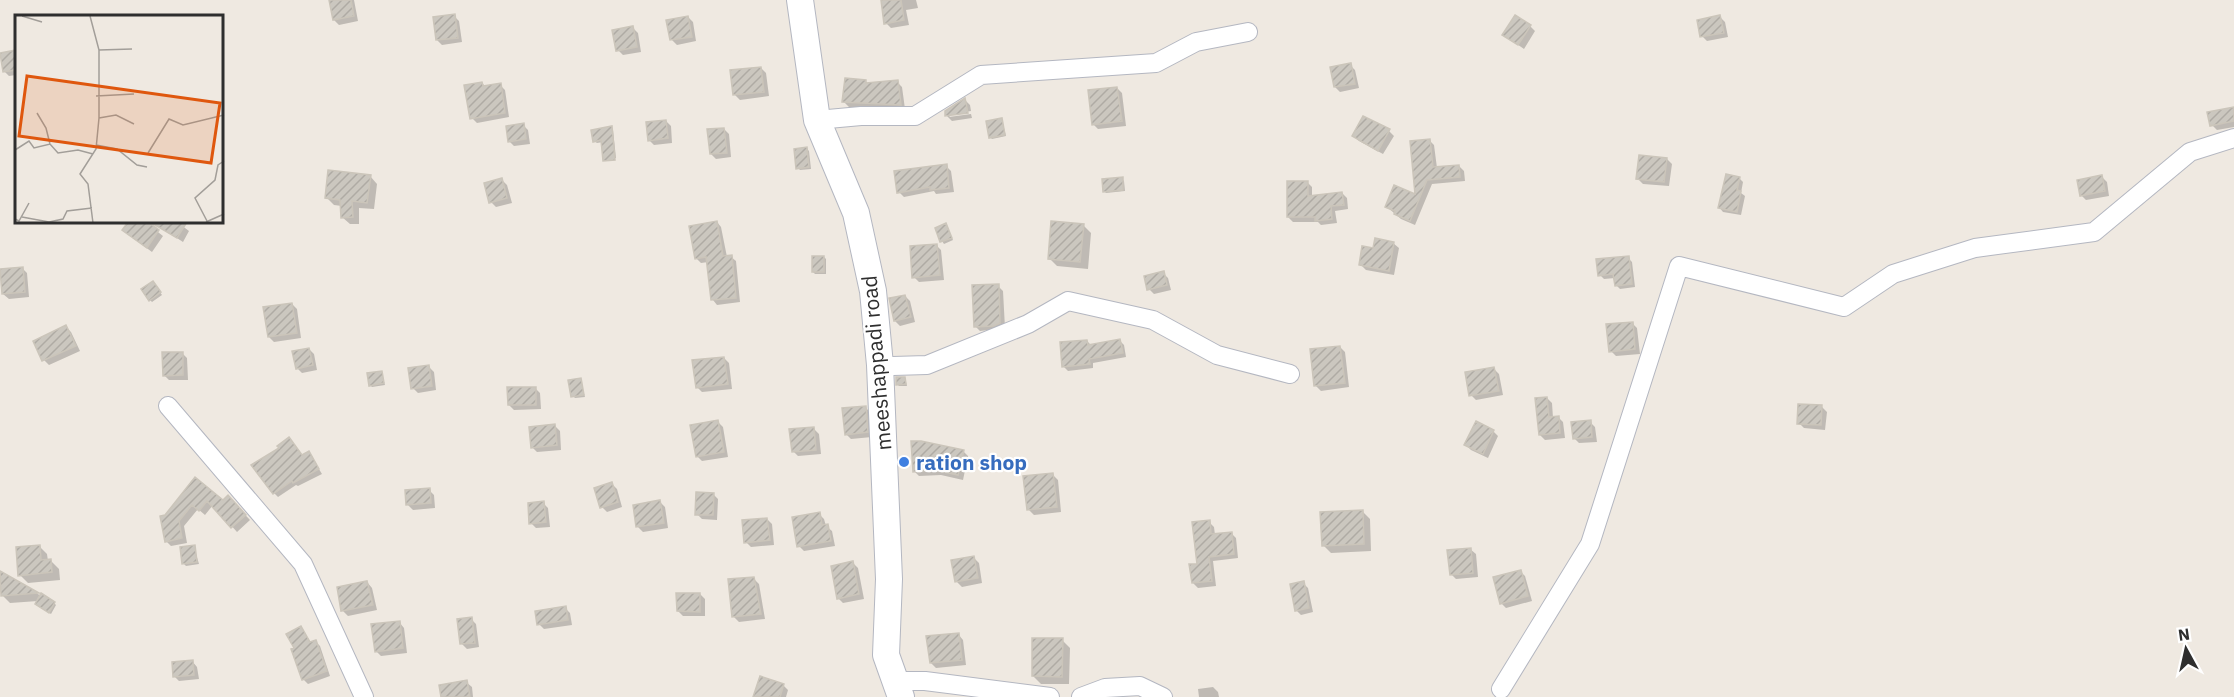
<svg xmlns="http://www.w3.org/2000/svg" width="2234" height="697" font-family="'IBM Plex Sans',sans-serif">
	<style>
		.shadow { fill: #0003 }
		.building { fill: url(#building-hatch); stroke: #cbc5ba; stroke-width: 1.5 }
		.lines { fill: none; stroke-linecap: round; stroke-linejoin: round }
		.street-casing { stroke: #b4b7c1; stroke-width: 20 }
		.secondary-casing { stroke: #b4b7c1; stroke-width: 28 }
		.street { stroke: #fff; stroke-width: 18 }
		.secondary { stroke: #fff; stroke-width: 26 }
		.shop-dot { fill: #3f7fe0; stroke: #fff; stroke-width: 2 }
		.labels { text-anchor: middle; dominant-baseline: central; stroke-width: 4.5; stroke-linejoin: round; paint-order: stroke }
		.street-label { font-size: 21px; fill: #2e2e2e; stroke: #fff }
		.shop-label { font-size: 21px; font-weight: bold; fill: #366cbe; stroke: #fff; text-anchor: start }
		.inset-road { fill: none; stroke: #a29e99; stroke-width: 1.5 }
		.view { fill: #df570e; fill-opacity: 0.15; stroke: #df570e; stroke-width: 3 }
		.inset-edge { fill: none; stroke: #2e2e2e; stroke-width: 3 }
	</style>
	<defs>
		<pattern id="building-hatch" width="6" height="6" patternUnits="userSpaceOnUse" patternTransform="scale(1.5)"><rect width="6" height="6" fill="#cbc7bf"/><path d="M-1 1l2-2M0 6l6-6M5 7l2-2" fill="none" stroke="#afaba4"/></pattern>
	</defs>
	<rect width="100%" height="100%" fill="#efe9e1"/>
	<path class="shadow" d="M331 0H354L358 21 339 25 334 20Z
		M882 0H916L918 8 906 10 909 25 891 28 886 23Z
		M454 16 459 21 462 42 442 45 437 40Z
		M688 17 693 22 696 41 677 45 672 40Z
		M1720 17 1725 22 1728 37 1707 41 1702 36Z
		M1530 26 1535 31 1524 49 1504 35Z
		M633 28 638 33 641 52 623 55 618 50Z
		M16 52V75L9 76 4 71 2 54Z
		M1350 65 1355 70 1359 88 1340 92 1335 87Z
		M761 68 766 73 769 96 740 100 735 95Z
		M866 82 869 85 897 82 902 87 905 109 849 107 844 102Z
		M482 83 486 87 500 85 505 90 509 117 477 123 472 118Z
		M1117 88 1122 93 1126 126 1098 129 1093 124Z
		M965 100 970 105 971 111 952 114 949 117 971 114 972 118 952 121 947 116Z
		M2234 108V127L2217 130 2212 125Z
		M1002 120 1006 136 992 139 990 137Z
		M666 121 671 126 672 143 654 145 649 140Z
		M523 125 528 130 530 144 514 146 509 141Z
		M611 128 613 130 616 158 604 159 603 142 597 143 594 141Z
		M724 129 729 134 731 157 716 159 711 154Z
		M1389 131 1394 136 1383 154 1359 141 1354 136Z
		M1429 140 1434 145 1437 168 1459 166 1464 171 1465 181 1432 184 1415 225 1401 219 1387 207 1417 196Z
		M807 149 809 151 811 169 800 170 798 168Z
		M1667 159 1672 164 1669 186 1643 184 1638 179Z
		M946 166 951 171 954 192 936 194 934 191 904 197 899 192Z
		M370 176 377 184 374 209 359 208V224H350L342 217V206L334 205 326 197Z
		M2102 177 2107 182 2109 196 2086 200 2081 195Z
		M1739 178 1743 182 1741 193 1745 196 1741 215 1723 212 1719 207Z
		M1122 179 1124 181 1125 191 1106 193 1104 191Z
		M502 180 507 185 512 203 496 207 491 202Z
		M1307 182 1312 187V197L1342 193 1347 198 1348 209 1335 211 1337 223 1321 225 1318 222H1293L1288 217Z
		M130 222H145L163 236 152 252 129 235Z
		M163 222H177L189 231 183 242 160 227Z
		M717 222 721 227 727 257H731L736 261 740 302 717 305 713 300 708 262 701 263 696 258Z
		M946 225 953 240 944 244 942 241Z
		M1083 225 1091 233 1088 269 1057 266 1049 258Z
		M1393 243 1399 248 1394 275 1366 270 1361 265 1375 250Z
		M936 245 941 250 944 280 919 282 914 277Z
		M824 257 826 259V274H815L813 272Z
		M1628 258 1632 262 1635 287 1620 289 1616 285 1615 278 1604 279 1600 275Z
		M22 268 27 273 29 297 9 299 3 294Z
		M1163 273 1168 278 1171 290 1154 294 1149 289Z
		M155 285 162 295 152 302 150 300Z
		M998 286 1003 291 1005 328 980 331 975 326Z
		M905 296 910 301 915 322 900 326 895 321 891 300Z
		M292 304 297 309 301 338 274 342 269 337Z
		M1632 323 1637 328 1640 354 1616 356 1611 351Z
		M66 327 71 332 80 351 49 365 44 360 35 341Z
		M1087 341 1092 346 1120 341 1124 345 1126 357 1093 363V368L1068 371 1064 367Z
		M1340 347 1345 352 1349 387 1321 391 1316 386Z
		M309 349 314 354 317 370 302 373 297 368Z
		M182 353 187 358 188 380H169L164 375Z
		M724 358 729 363 732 389 702 392 697 387Z
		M429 367 434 372 436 390 418 393 413 388Z
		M1494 369 1499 374 1503 395 1476 400 1471 395Z
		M381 372 385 385 372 387 370 385Z
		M905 378 907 386H899L897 384Z
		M580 380 585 397 575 398 573 396Z
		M535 388 540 393 541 409 514 410 509 405Z
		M1547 398 1552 403 1553 418 1558 417 1563 422 1565 438 1545 440 1540 435Z
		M865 407 870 412 872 437 851 439 846 434Z
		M1822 407 1827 412 1825 430 1804 428 1799 423Z
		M718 422 723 427 728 457 702 461 697 456Z
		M1590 422 1595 427 1597 442 1579 443 1574 438Z
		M555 426 560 431 561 450 537 452 532 447Z
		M814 429 819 434 821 454 798 456 793 451Z
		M1493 431 1498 436 1488 458 1471 450 1466 445Z
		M963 451 968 456 963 480 941 475 919 476 914 471Z
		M309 453 322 474 298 486 296 485 278 497 274 493 302 456Z
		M1053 475 1058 480 1061 512 1034 515 1029 510Z
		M195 479 223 502H233L250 520 237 532 213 505 205 515 198 509 184 526 187 543 171 546 166 541 165 516Z
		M612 484 617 489 622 507 607 512 602 507Z
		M429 490 434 495 435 508 413 510 408 505Z
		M713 494 718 499 717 520 702 519 697 514Z
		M660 502 665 507 668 528 643 532 638 527Z
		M543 503 548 508 550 527 536 528 531 523Z
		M1362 511 1370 519 1371 551 1331 553 1323 545Z
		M819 514 824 519 826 526 832 531 835 546 804 551 799 546Z
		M767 519 772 524 774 545 751 547 746 542Z
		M1209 522 1214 527 1215 535 1231 533 1236 538 1238 558 1213 561 1216 586 1198 588 1193 583Z
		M39 546 47 554 48 561H51L59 569 60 580 28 583 20 575Z
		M194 547 199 564 186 566 184 564Z
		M1470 549 1476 554 1478 577 1456 579 1451 574Z
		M974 558 979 563 982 583 962 587 957 582Z
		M853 563 858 568 864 599 843 603 838 598Z
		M1520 571 1525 576 1532 601 1506 608 1501 603Z
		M0 573 54 603 56 605 51 614 38 606 36 604 38 601 10 603 2 595Z
		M754 579 759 584 765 619 739 622 734 617Z
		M367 582 372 588 377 610 348 616 343 611Z
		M1303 583 1308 588 1313 612 1301 615 1296 610Z
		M700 594 705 599V616H683L678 611Z
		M565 608 570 613 572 625 544 629 539 624Z
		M471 619 476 624 479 647 467 649 462 644Z
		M399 622 404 628 407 653 381 656 376 651Z
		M301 628 311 643 316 642 320 646 330 676 308 684 303 679 296 649Z
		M958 634 963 640 966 665 936 668 931 663Z
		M1062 640 1070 648 1069 684H1041L1033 676Z
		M192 661 197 667 199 679 179 681 174 676Z
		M466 682 472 687 473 697H443Z
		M783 685 788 690 786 697H755Z
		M1213 687 1218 692 1219 697H1199L1198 689Z"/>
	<path class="building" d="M329 0H351L354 16 333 20Z
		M881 0H901L904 20 884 24Z
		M455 14 458 38 436 40 433 17Z
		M1515 15 1531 25 1518 45 1502 35Z
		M1720 15 1724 33 1700 37 1697 20Z
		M688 16 692 37 670 40 666 20Z
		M633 26 637 47 616 51 612 30Z
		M16 50V70L3 72 0 53Z
		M1351 63 1355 84 1334 87 1330 67Z
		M761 67 764 92 733 95 730 70Z
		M845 78 866 80V83L898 80 901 105 842 102Z
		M482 82 483 86 501 83 505 113 470 119 464 85Z
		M1117 87 1122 121 1092 125 1088 90Z
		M965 98 968 113 945 116V111Z
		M2234 107V121L2210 126 2207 112Z
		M1363 116 1390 129 1378 151 1352 136Z
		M1002 118 1005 135 989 138 986 121Z
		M666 120 668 138 648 141 646 122Z
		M524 123 526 139 508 142 506 126Z
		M612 126 615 160 603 161 601 140 593 142 591 130Z
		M724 128 727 153 710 154 707 129Z
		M1430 139 1433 167 1459 165 1460 177 1427 180 1410 221 1394 214 1395 211 1385 207 1394 185 1415 194 1410 141Z
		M807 147 809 167 796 169 794 149Z
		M1639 155 1667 158 1664 182 1636 179Z
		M947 164 949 188 930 190V187L897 193 894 171Z
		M328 170 371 175 367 203 352 201 353 217 341 218 340 200 325 198Z
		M1726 174 1740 177 1737 190 1741 191 1737 212 1718 208Z
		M2102 175 2105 191 2080 196 2077 180Z
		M1123 177V190L1103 192 1102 179Z
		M502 178 507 198 489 203 484 183Z
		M1287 181H1308V196L1342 192 1344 205 1331 206 1332 219 1315 221V217H1287Z
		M717 221 723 256 732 255 736 298 711 300 706 257 695 259 689 226Z
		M1051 221 1084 224 1080 262 1048 259Z
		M128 222H148L159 230 147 248 122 230Z
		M150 222H187L177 238Z
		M946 223 952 238 940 242 935 228Z
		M1375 238 1394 242 1389 271 1359 265 1362 246 1373 248Z
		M937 244 940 275 912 278 910 246Z
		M812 256H824V272H812Z
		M1629 256 1632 284 1615 286 1613 274 1598 276 1596 259Z
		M23 267 25 292 2 294 0 269Z
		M1164 271 1167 285 1147 290 1144 276Z
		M153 281 161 292 149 301 141 289Z
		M999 284 1000 323 994 326 974 327 972 285Z
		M905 295 911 317 894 321 889 298Z
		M292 303 297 333 268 337 263 307Z
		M1633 322 1635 349 1609 352 1606 324Z
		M66 325 76 346 42 361 33 341Z
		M1120 339 1123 353 1089 359 1090 364 1062 367 1060 342 1087 340 1088 345Z
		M1340 346 1345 383 1314 386 1310 349Z
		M309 348 313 365 296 369 292 351Z
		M162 352H183V375L163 376Z
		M724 357 728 384 696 388 692 360Z
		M429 365 432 386 411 389 408 368Z
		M1494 367 1499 391 1469 396 1465 372Z
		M382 371 384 383 369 386 367 373Z
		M896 377H905L906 384 896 385Z
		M581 378 584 395 571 397 568 380Z
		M507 387H536V405H508Z
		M1547 397 1549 417 1559 416 1560 433 1539 435 1535 398Z
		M1798 404 1822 405 1821 425 1797 424Z
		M866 406 868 432 845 435 842 408Z
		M718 420 724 452 696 457 690 425Z
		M1591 420 1592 437 1573 439 1571 422Z
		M1476 421 1494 430 1483 454 1464 445Z
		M555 424 557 445 531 448 529 427Z
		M814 427 816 450 792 452 789 429Z
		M289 437 302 455 309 451 319 469 293 483 292 481 273 494 251 465 279 448 277 446Z
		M911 441H921L964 450 958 475 935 470 913 472Z
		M1053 473 1057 507 1027 510 1023 476Z
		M195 477 223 500 228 495 246 515 231 528 207 501 199 511 192 505 179 521 182 538 165 542 160 516 165 515Z
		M612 482 618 502 600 508 594 488Z
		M430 488 431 503 406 505 405 490Z
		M696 492 714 493 713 515H695Z
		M660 500 664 523 636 527 633 505Z
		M544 501 546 522 529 524 528 503Z
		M1363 510 1364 544 1322 546 1320 512Z
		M820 512 822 525 828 524 831 541 797 547 792 517Z
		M767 518 770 540 744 543 742 520Z
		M1210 520 1211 534 1232 532 1234 554 1209 557 1212 581 1192 583 1189 564H1197L1192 522Z
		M40 545 41 560 51 559 52 572 18 576 16 547Z
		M195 545 197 562 182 564 180 547Z
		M1471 548 1473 573 1450 575 1447 550Z
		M974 556 978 578 955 582 951 560Z
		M853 561 859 594 837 599 831 566Z
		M1521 570 1528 596 1500 604 1493 577Z
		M0 571 39 593 1 596Z
		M754 577 761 614 732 617 728 579Z
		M367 581 373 605 341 611 337 587Z
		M1304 581 1309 608 1295 611 1290 584Z
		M41 593 55 602 49 613 35 604Z
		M676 593H700V612L677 611Z
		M566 606 568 620 537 625 535 611Z
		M472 617 475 643 460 644 457 619Z
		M400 621 403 648 375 652 371 624Z
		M301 626 310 642 316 640 327 671 302 680 291 649 294 648 286 634Z
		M959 633 962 660 930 663 926 636Z
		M1032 638H1063L1062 677 1032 676Z
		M193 660 194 675 173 677 172 662Z
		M760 676 784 684 780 697H753Z
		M467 680 470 697H441L439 685Z"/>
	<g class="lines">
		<g class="street-casing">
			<path id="street" d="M817 120 861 116H915L981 75 1156 63 1196 42 1248 32
				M880 365 893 366 927 365 1028 324 1068 301 1153 320 1217 355 1290 374
				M168 406 303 564 364 697
				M895 681H925L1050 697
				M1501 689 1590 544 1679 266 1844 307 1893 274 1975 248 2094 232 2190 152 2234 138
				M1081 697 1105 688 1140 686 1163 697"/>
		</g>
		<g class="secondary-casing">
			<path id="secondary" d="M800 0 817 120 856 213 873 291 880 365 889 579 886 655 901 697"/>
		</g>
		<use href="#street" class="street"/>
		<use href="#secondary" class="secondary"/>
	</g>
	<circle class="shop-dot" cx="904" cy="462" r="6"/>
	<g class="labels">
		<g class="street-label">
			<text transform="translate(876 363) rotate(-95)">meeshappadi road</text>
		</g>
		<g class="shop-label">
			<text x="916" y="462">ration shop</text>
		</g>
	</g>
	<g transform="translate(15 15)">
		<rect width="208" height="208" fill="#efe9e1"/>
		<path class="inset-road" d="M7 1 27 7M75 1 84 35V103L81 134 65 159 73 169 78 208M84 35 117 34M81 81 119 79M22 98 31 113 35 129M84 103 101 100 119 109M81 130 102 134 122 150 132 152M0 135 14 126 19 133 35 129 43 138 63 135 78 139M133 138 154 104 168 110 209 100M7 202 34 207 48 204 52 196 77 193M0 204 4 206 14 188M192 206 180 183 200 165 203 150 209 146M191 207 209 199"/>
		<path class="view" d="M12 61 205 88 196 148 4 121Z"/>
		<rect width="208" height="208" class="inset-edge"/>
	</g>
	<g transform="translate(2186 649) rotate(352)" stroke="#ffffff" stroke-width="4.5" paint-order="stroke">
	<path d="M0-4.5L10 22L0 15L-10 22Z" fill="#2e2e2e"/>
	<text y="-9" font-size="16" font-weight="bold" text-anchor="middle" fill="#2e2e2e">N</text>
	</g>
</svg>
